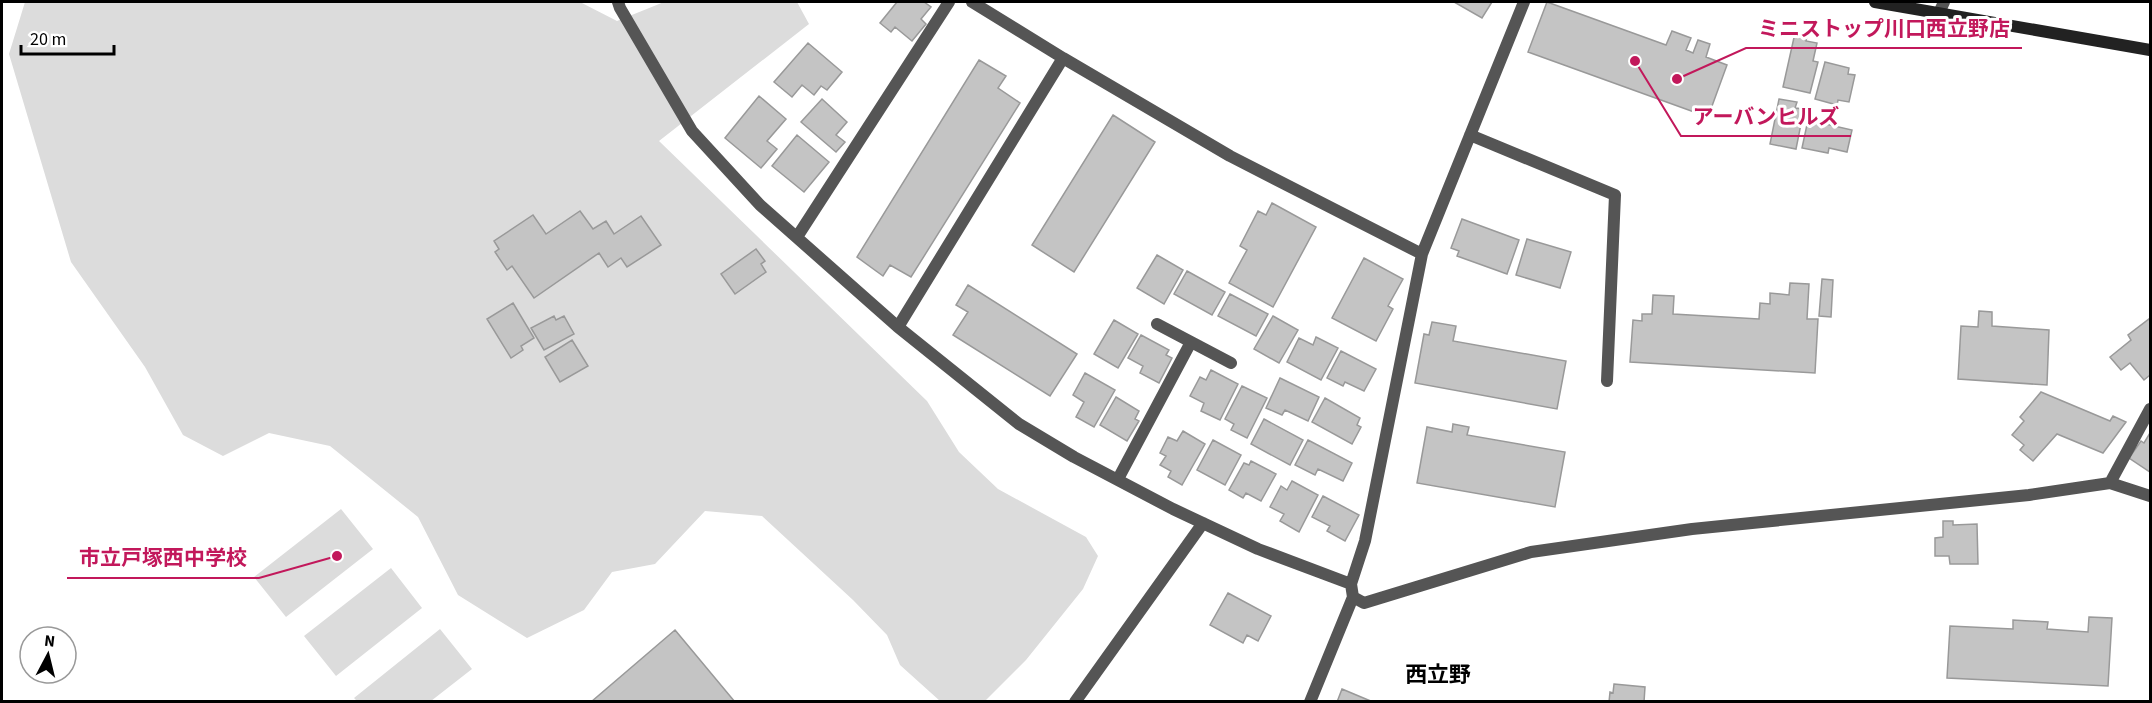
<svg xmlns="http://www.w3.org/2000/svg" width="2152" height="703" font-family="'Source Sans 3','Noto Sans JP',sans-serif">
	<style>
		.green { fill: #dcdcdc }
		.building { fill: #c4c4c4; stroke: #999; stroke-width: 1.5 }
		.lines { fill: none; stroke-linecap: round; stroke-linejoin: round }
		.lane { stroke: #555; stroke-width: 12 }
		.street { stroke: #555; stroke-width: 12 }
		.secondary { stroke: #222; stroke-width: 12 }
		.labels { text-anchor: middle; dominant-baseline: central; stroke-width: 6; stroke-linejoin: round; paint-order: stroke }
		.quarter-label { font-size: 22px; font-weight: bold; fill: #000; stroke: #fff }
		.leader { fill: none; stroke: #c2185b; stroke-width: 2 }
		.callout-dot { fill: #c2185b; stroke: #fff; stroke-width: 2 }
		.callout-label { font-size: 21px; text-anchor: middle; font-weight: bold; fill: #c2185b; stroke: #fff; stroke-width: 6; stroke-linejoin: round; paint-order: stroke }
	</style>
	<rect width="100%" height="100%" fill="#fff"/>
	<path class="green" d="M25 2H580L617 21 664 2H797L809 24 659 141 927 401 959 452 998 489 1086 537 1098 556 1083 589 1026 660 985 701H940L900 665 887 635 853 600 762 516 705 511 655 564 612 572 584 610 527 638 458 595 418 517 330 446 269 433 223 456 183 435 145 367 71 262 9 54Z
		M341 509 373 549 286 617 254 577Z
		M391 568 422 608 336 676 304 636Z
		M440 629 472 669 431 701H357L354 698Z"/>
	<path class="building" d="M897 2H924L931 7 921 19 926 24 912 41 895 27 891 32 880 23Z
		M1454 2H1492L1482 18Z
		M1547 2 1666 45 1672 31 1691 38 1686 50 1693 53 1698 40 1710 44 1706 57 1727 65 1708 117 1528 52Z
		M1795 33 1807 36 1806 41 1817 43 1813 61 1818 62 1810 93 1783 87Z
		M808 43 842 72 827 90 821 86 814 95 802 85 792 97 774 82Z
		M979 60 1006 76 998 88 1020 103 911 277 890 265 883 276 857 257Z
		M1825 62 1849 68 1848 74 1855 75 1849 102 1838 100 1837 105 1815 99Z
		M759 96 786 119 767 141 777 149 761 168 725 138Z
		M822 99 847 122 836 135 845 142 836 152 801 122Z
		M1779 99 1797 102 1795 108 1804 109 1796 149 1770 144Z
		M1113 115 1155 142 1074 272 1032 245Z
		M1808 120 1852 130 1847 152 1829 148 1828 153 1802 148Z
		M797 135 829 162 804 192 772 166Z
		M1272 203 1316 227 1273 307 1229 283 1247 250 1240 246 1258 211 1266 215Z
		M580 211 593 229 606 221 614 234 641 216 661 245 627 267 621 258 608 267 599 253 534 298 512 266 507 270 495 252 499 249 494 241 533 215 546 234Z
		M1462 219 1519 240 1507 274 1457 256 1459 251 1451 248Z
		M1527 239 1571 252 1560 288 1516 275Z
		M756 249 765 261 761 264 766 272 735 294 721 274Z
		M1157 255 1183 270 1164 304 1137 288Z
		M1364 258 1403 279 1388 306 1393 309 1376 341 1332 318Z
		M1187 271 1225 292 1212 315 1174 294Z
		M1822 279 1833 280 1831 317 1819 316Z
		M1790 283 1809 284 1807 319H1818L1815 373 1630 362 1633 320 1642 321V314H1652L1653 295 1674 296 1673 314 1759 319 1760 303 1770 304V293L1789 295Z
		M968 285 1077 354 1050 396 953 335 968 312 956 305Z
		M1230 294 1268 314 1256 336 1218 316Z
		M513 303 534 338 521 346 523 350 511 358 487 319Z
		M1979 311 1992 312V326L2049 330 2047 385 1958 379 1961 326 1978 327Z
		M554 316 556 320 564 316 574 334 544 350 531 328Z
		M1273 316 1298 330 1279 363 1254 349Z
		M2149 319 2150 321V375L2144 380 2130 363 2121 370 2110 357 2131 340 2128 335Z
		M1114 320 1138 334 1118 368 1094 354Z
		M1432 322 1456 326 1453 341 1566 361 1557 409 1415 383 1424 334 1429 335Z
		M1141 335 1169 350 1166 355 1172 358 1159 383 1140 373 1143 366 1128 358Z
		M1316 337 1338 348 1321 380 1287 362 1299 338 1313 345Z
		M572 340 588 366 560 382 545 357Z
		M1341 351 1376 369 1364 391 1345 382 1343 386 1327 378Z
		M1211 370 1238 384 1220 420 1201 411 1204 403 1190 396 1200 377 1206 380Z
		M1085 373 1115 390 1094 427 1076 417 1084 402 1073 395Z
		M1280 378 1319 397 1308 421 1285 410 1282 415 1266 408Z
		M1242 386 1267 398 1247 438 1231 430 1234 424 1225 419Z
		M2041 392 2110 421 2113 416 2126 422 2103 453 2057 434 2033 461 2020 450 2024 445 2012 435 2024 421 2020 417Z
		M1116 397 1139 411 1135 419 1139 421 1127 441 1100 425Z
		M1325 398 1360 418 1357 425 1361 427 1352 444 1312 422Z
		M1264 419 1303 440 1290 465 1251 444Z
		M1453 424 1469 427 1467 435 1565 452 1555 507 1417 483 1427 427 1452 432Z
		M1183 431 1205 444 1182 485 1168 477 1171 471 1160 465 1166 456 1160 453 1168 437 1177 441Z
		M2150 433V472L2129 458 2141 441 2144 443Z
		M1213 440 1241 455 1225 485 1197 470Z
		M1308 440 1352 463 1343 481 1318 469 1315 475 1295 465Z
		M1251 461 1276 474 1261 501 1246 493 1243 498 1229 490 1244 463 1249 465Z
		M1292 481 1318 495 1299 532 1280 521 1284 514 1270 507 1281 486 1287 490Z
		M1323 496 1359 515 1345 541 1327 531 1330 526 1312 517Z
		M1943 521H1953V525L1977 524 1978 564H1950L1949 556H1935V538L1943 537Z
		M1228 593 1271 616 1258 641 1247 635 1243 643 1210 625Z
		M2089 617 2112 618 2108 686 1947 678 1950 626 2013 629V620L2048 622 2047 629 2088 632Z
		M675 630 735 702H591Z
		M1614 684 1645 687 1644 702H1609L1610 692 1613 693Z
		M1342 689 1373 702H1337Z"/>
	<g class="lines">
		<path class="lane" d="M1939 13 1944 2
			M1157 324 1231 363
			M1118 479 1191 342"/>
		<path class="street" d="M618 2 620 8 692 131 760 205 898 327 1019 424 1074 457 1173 509 1258 549 1351 584 1353 597 1364 603 1531 552 1692 529 2029 495 2110 483 2150 409
			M1063 58 1230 156 1422 254
			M1470 135 1615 195 1607 381
			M797 237 949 2
			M898 327 1063 58 972 2
			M2110 483 2150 496
			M1351 584 1365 541 1422 254 1524 2
			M1075 702 1203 523
			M1310 702 1353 597"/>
		<path class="secondary" d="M1875 2 2150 50"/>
	</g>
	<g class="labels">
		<g class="quarter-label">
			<text x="1438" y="675">西立野</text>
		</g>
	</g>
	<path class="leader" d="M1677 79L1746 48H2022M1635 61L1681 136H1851M337 556L259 578H67"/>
	<g class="callout-dot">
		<circle cx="1677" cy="79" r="6"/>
		<circle cx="1635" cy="61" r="6"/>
		<circle cx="337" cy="556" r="6"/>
	</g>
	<g class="callout-label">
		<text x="1884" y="36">ミニストップ川口西立野店</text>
		<text x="1766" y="124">アーバンヒルズ</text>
		<text x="163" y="565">市立戸塚西中学校</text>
	</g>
	<rect width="2152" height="703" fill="none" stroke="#000000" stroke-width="6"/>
	<g transform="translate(48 655) rotate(7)"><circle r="28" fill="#ffffff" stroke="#999999" stroke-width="1.5"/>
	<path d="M0-4.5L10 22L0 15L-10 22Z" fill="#000000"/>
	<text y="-9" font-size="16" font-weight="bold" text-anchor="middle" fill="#000000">N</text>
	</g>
	<path d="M21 45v9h93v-9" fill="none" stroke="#000000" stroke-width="3"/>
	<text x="30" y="45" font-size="18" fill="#000000" stroke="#ffffff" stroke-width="4.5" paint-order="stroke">20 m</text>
</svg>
